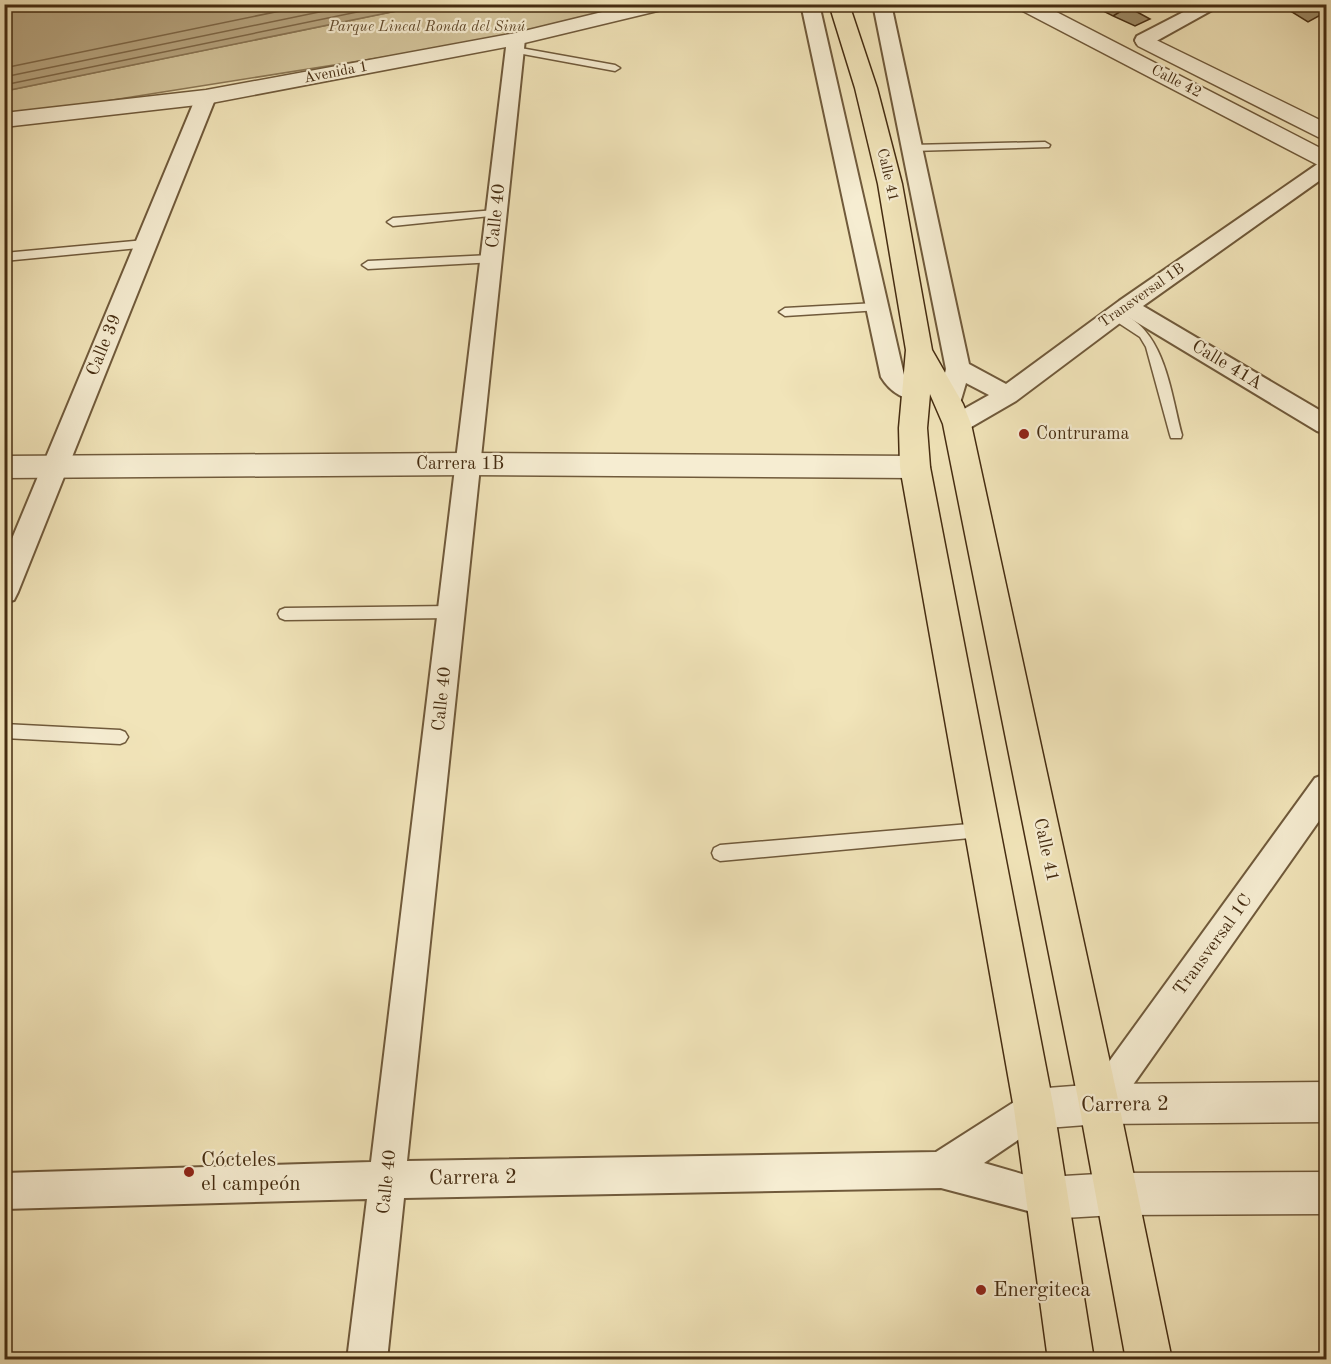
<svg xmlns="http://www.w3.org/2000/svg" width="1331" height="1364" font-family="'Old Standard TT',serif">
	<style>
		.green { fill: #d4c59c; stroke: #8c7856; stroke-width: 1.5 }
		.water { fill: #b7a580; stroke: #897554; stroke-width: 1.5 }
		.lines { fill: none; stroke-linecap: round; stroke-linejoin: round }
		.shore { stroke: #7e6848; stroke-width: 1.5 }
		.building { fill: #9e8c68; stroke: #452c11; stroke-width: 1.5 }
		.service-casing { stroke: #705a3b; stroke-width: 3 }
		.minor-casing { stroke: #705a3b; stroke-width: 4 }
		.tertiary-casing { stroke: #705a3b; stroke-width: 3 }
		.primary-casing { stroke: #452c11; stroke-width: 3 }
		.service { fill: #f6edd2; fill-rule: evenodd }
		.minor { fill: #f6edd2; fill-rule: evenodd }
		.tertiary { fill: #f6edd2; fill-rule: evenodd }
		.primary { fill: #f1e4b9; fill-rule: evenodd }
		.poi-dot { fill: #8f2418; stroke: #f6edd2; stroke-width: 2 }
		.labels { text-anchor: middle; dominant-baseline: central; stroke-width: 4.5; stroke-linejoin: round; paint-order: stroke }
		.far-park-label { font-size: 15px; font-style: italic; fill: #624b2d; stroke: #f6edd2 }
		.far-street-label { font-size: 15px; fill: #452c11; stroke: #f6edd2 }
		.street-label { font-size: 18px; fill: #452c11; stroke: #f6edd2 }
		.poi-label { font-size: 18px; fill: #452c11; stroke: #f6edd2; text-anchor: start }
		.near-street-label { font-size: 21px; fill: #452c11; stroke: #f6edd2 }
		.near-poi-label { font-size: 21px; fill: #452c11; stroke: #f6edd2; text-anchor: start }
	</style>
	<rect width="100%" height="100%" fill="#f1e4b9"/>
	<filter id="stains"><feTurbulence type="fractalNoise" baseFrequency=".00333" numOctaves="4"/><feColorMatrix values="0 0 0 0 .2 0 0 0 0 .09 0 0 0 0 .02 0 0 0 .5 -.17"/></filter>
	<radialGradient id="worn" r=".72"><stop offset=".6" stop-color="#630" stop-opacity="0"/><stop offset="1" stop-color="#630" stop-opacity=".3"/></radialGradient>
	<path class="green" d="M426 5H643L511 37 5 117V91Z"/>
	<path class="water" d="M5 4H426V5L5 91Z"/>
	<g class="lines">
		<path class="shore" d="M4 68 314 4
			M4 77 358 4
			M4 85 396 4"/>
	</g>
	<path class="building" d="M1103 4H1133L1113 16 1097 8Z
		M1279 4H1326V12L1308 22Z
		M1128 7 1150 19 1135 26 1113 16Z"/>
	<g class="lines">
		<g class="service-casing">
			<path id="service" d="M515 47 615 65 620 68 615 71 512 52V48Z
				M1045 142 1050 145 1049 147 911 151 906 148 911 145Z
				M496 210 500 211V215L393 226 387 222 393 218Z
				M145 240 151 244 149 247 4 261V253Z
				M491 255 495 256V262L368 269 362 265 368 261Z
				M876 303 880 304V310L785 316 779 312 785 308Z
				M1115 311C1165 326 1170 391 1182 435L1181 438H1171L1170 435 1146 347 1140 337 1111 318 1109 315Z
				M452 606 457 608 459 612 457 616 452 618 285 620 280 618 278 614 280 610 285 608Z
				M4 724 120 730 125 732 128 737 125 742 120 744 4 738Z
				M981 823 987 825 989 830 987 835 981 837 720 861 714 858 712 853 714 848 720 845Z"/>
		</g>
		<g class="minor-casing">
			<path id="minor" d="M801 4H819L904 375C911 384 922 382 928 392L924 398C906 403 890 392 881 377Z
				M873 4H891L969 364 1006 384 1119 301 1319 163 1326 161V176L1143 306 1326 414V434L1317 431 1128 317 1016 401 966 430 957 433 948 430 945 424 948 418 989 395 966 383 958 410 949 413 940 410 937 404 946 369Z
				M1199 4H1223L1151 44H1137L1135 40 1137 36Z
				M516 33 523 35 525 39 407 1161 936 1152 1022 1097 1034 1091 1046 1097 1052 1109 1046 1121 984 1163 1060 1185 1065 1198 1060 1211 1047 1216 941 1188 404 1198 387 1360H347L367 1199 4 1209V1173L371 1162 507 39 509 35Z
				M206 91 213 93 216 97 18 592 14 600 4 603V558L196 97 199 93Z
				M1326 774V811L1111 1116 1099 1122 1087 1116 1081 1104 1087 1092 1315 778Z"/>
		</g>
		<g class="tertiary-casing">
			<path id="tertiary" d="M635 4H673L670 8 516 45 206 104 4 127V113L206 90 516 33Z
				M1014 4H1041L1326 151V167L1318 165 1017 8Z
				M1146 35 1326 123V139L1318 137 1138 46 1135 41 1138 36Z
				M468 453 915 456 925 459 930 467 925 475 915 478 468 475 4 478V456Z
				M1326 1082V1122L1099 1124 1034 1129 1020 1123 1014 1109 1020 1095 1034 1089 1099 1084Z
				M1326 1172V1214L1115 1215 1047 1219 1032 1213 1026 1198 1032 1183 1047 1177 1115 1173Z"/>
		</g>
		<g class="primary-casing">
			<path id="primary" d="M829 4H849L877 88 902 184 932 350 963 404 971 424 1119 1104 1172 1360H1126L1079 1104 943 424 930 394 927 428 930 467 1054 1109 1094 1360H1048L1014 1109 900 467 899 428 906 350 878 184 855 88Z"/>
		</g>
		<use href="#service" class="service"/>
		<use href="#minor" class="minor"/>
		<use href="#tertiary" class="tertiary"/>
		<use href="#primary" class="primary"/>
	</g>
	<g class="poi-dot">
		<circle cx="1024" cy="434" r="6"/>
		<circle cx="189" cy="1172" r="6"/>
		<circle cx="981" cy="1290" r="6"/>
	</g>
	<g class="labels">
		<g class="far-park-label">
			<text x="427" y="27">Parque Lineal Ronda del Sinú</text>
		</g>
		<g class="far-street-label">
			<text transform="translate(336 73) rotate(-11)">Avenida 1</text>
			<text transform="translate(1176 82) rotate(27)">Calle 42</text>
			<text transform="translate(887 175) rotate(77)">Calle 41</text>
			<text transform="translate(1142 296) rotate(-35)">Transversal 1B</text>
		</g>
		<g class="street-label">
			<text transform="translate(496 216) rotate(-84)">Calle 40</text>
			<text transform="translate(104 345) rotate(-68)">Calle 39</text>
			<text transform="translate(1227 365) rotate(31)">Calle 41A</text>
			<text x="460" y="464">Carrera 1B</text>
			<text transform="translate(442 699) rotate(-84)">Calle 40</text>
			<text transform="translate(1046 850) rotate(78)">Calle 41</text>
			<text transform="translate(1213 945) rotate(-54)">Transversal 1C</text>
			<text transform="translate(387 1182) rotate(-84)">Calle 40</text>
		</g>
		<g class="poi-label">
			<text x="1036" y="434">Contrurama</text>
		</g>
		<g class="near-street-label">
			<text transform="translate(1125 1105) rotate(-1)">Carrera 2</text>
			<text transform="translate(473 1178) rotate(-1)">Carrera 2</text>
		</g>
		<g class="near-poi-label">
			<text x="201" y="1160">Cócteles<tspan x="201" dy="24">el campeón</tspan></text>
			<text x="993" y="1290">Energiteca</text>
		</g>
	</g>
	<rect width="1331" height="1364" fill="none" stroke="#f1e4b9" stroke-width="24"/>
	<rect x="6" y="6" width="1319" height="1352" fill="none" stroke="#452c11" stroke-width="3"/>
	<rect x="12" y="12" width="1307" height="1340" fill="none" stroke="#452c11" stroke-width="1.5"/>
	<rect width="100%" height="100%" filter="url(#stains)"/>
	<rect width="100%" height="100%" fill="url(#worn)"/>
</svg>
